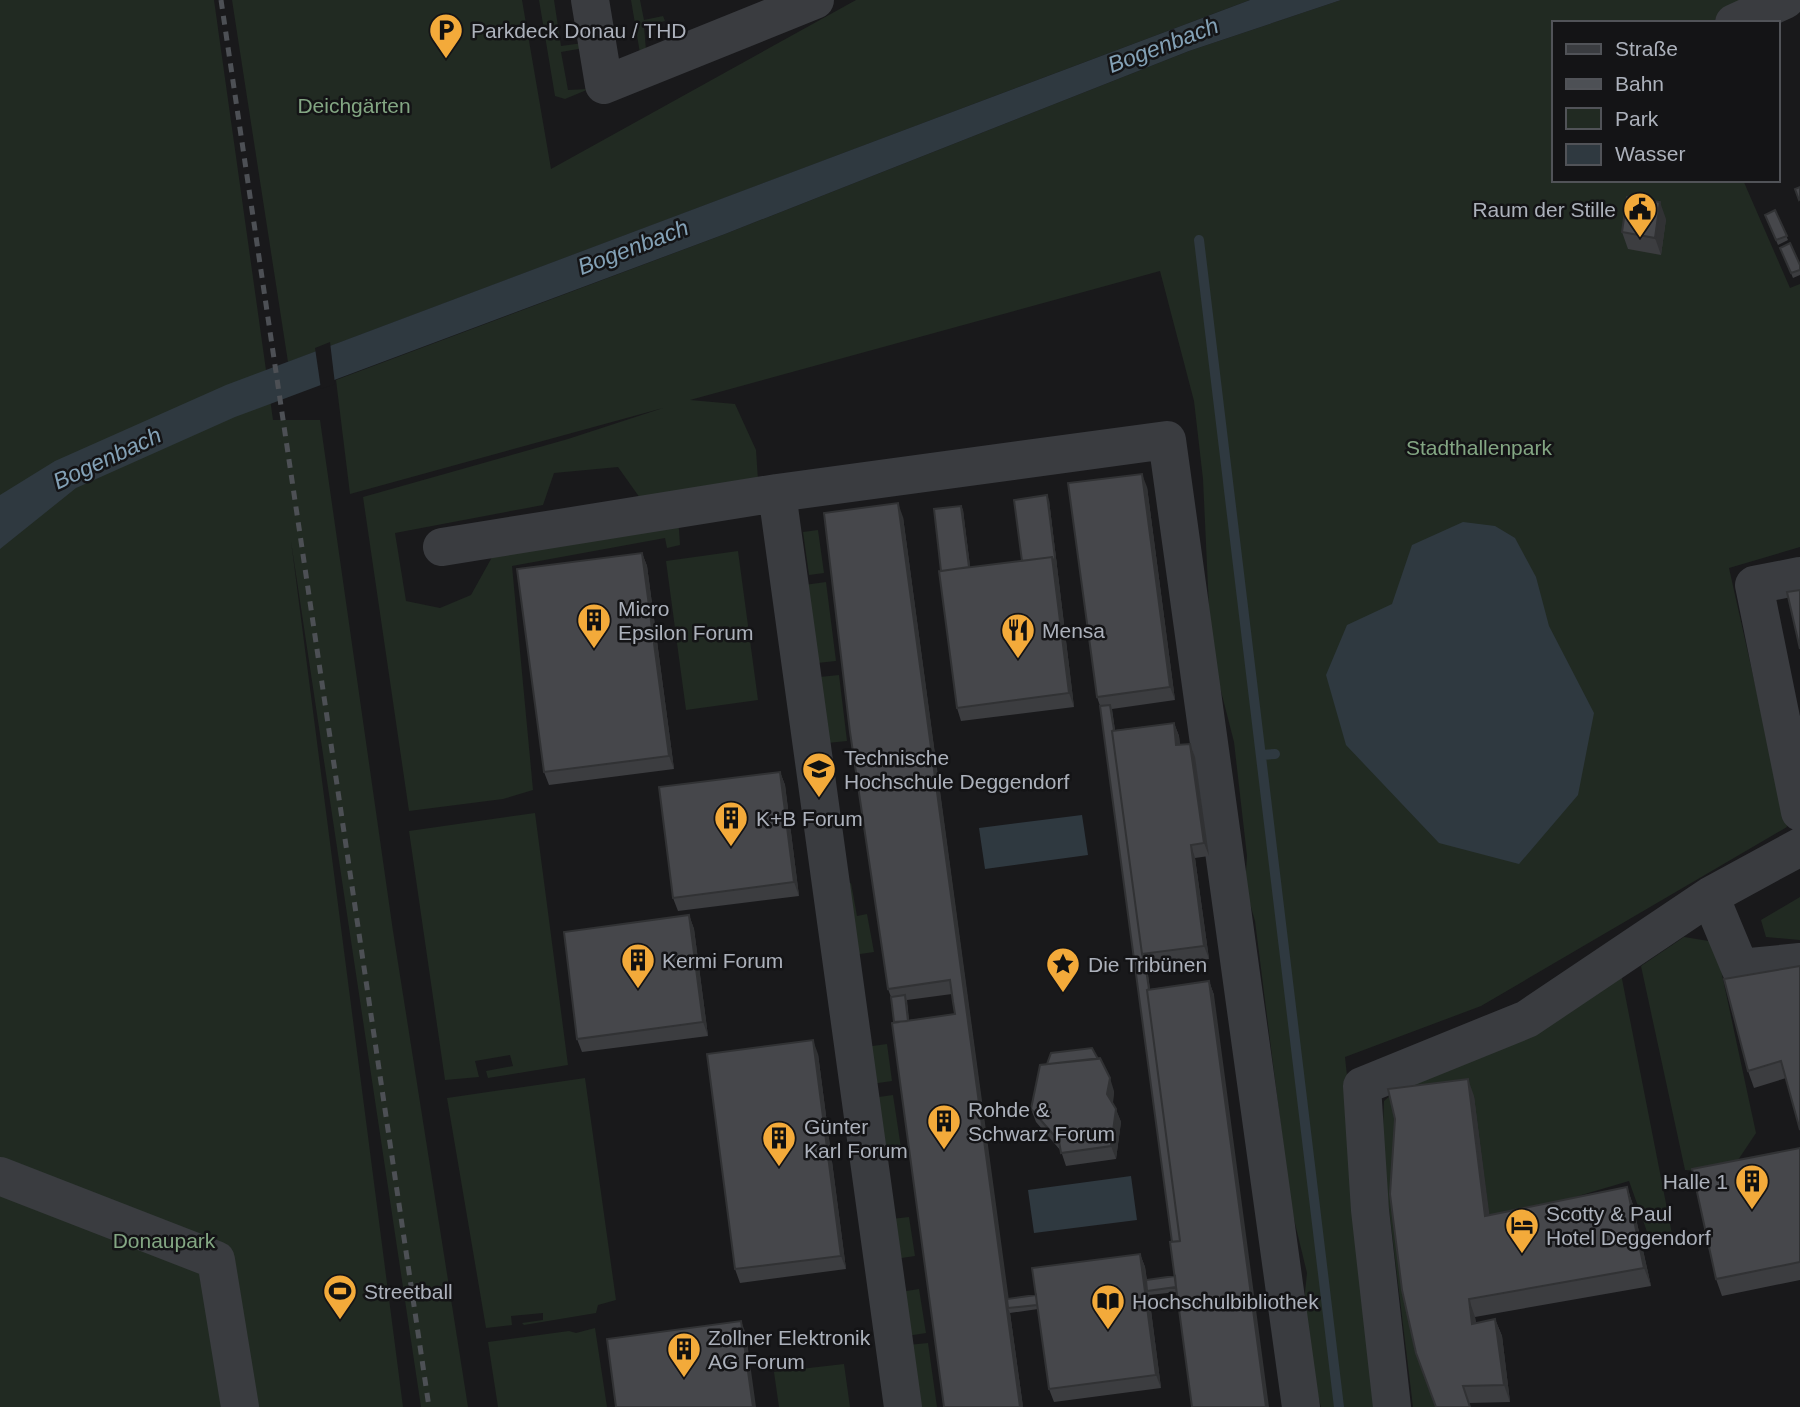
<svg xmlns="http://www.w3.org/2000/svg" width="1800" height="1407" font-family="Helvetica,sans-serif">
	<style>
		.green { fill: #212a22 }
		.water { fill: #2f3940 }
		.pier { fill: #19191b }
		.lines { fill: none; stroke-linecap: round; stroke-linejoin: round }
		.stream { stroke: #2f3940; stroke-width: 10 }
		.minor { stroke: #3a3c40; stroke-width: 38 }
		.rail { stroke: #4d5055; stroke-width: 5; stroke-dasharray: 9 7; stroke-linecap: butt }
		.wall { fill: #3c3d40; fill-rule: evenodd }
		.shaded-wall { fill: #313234 }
		.building { fill: #46474b; stroke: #313234; stroke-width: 2 }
		.labels { text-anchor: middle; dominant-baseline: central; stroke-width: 5; stroke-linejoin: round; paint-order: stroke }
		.poi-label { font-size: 21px; fill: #acb1bb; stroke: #141416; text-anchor: start }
		.park-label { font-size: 21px; fill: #83a683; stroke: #141416 }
		.water-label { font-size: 23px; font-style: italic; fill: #83a1b6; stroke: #141416 }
	</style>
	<rect width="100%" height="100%" fill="#19191b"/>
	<path class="green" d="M0 0H214L273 420H320L393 931 468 1407H421L291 541 403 1407H0Z
		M232 0H522L551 169 856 0H1250L288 362Z
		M539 0H554L561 46 583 43 584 48 561 52 568 90 589 89 565 99 555 96Z
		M631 0H640L644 20 663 16 665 21 644 26 646 50 641 59Z
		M1341 0H1755L1715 19 1716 23H1553V180H1743L1790 288 1800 284V547L1729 568 1787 827 1481 1006 1345 1057 1382 1407H1321L1301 1332 1307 1273 1291 1207 1255 921 1245 886 1247 856 1234 742 1211 652 1203 479 1194 401 1160 271 690 400 735 404 756 450 758 480 640 498 618 467 554 473 543 505 395 533 406 601 440 608 471 595 496 550 678 515 680 545 667 548 665 538 512 566 533 790 503 799 409 811 363 497 568 439 663 408 350 494 336 380 725 234 1189 51Z
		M818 530 824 573 809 575 803 532Z
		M738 551 758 700 686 710 666 561Z
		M826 582 836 661 808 664 797 586Z
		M839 675 847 741 817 744 810 678Z
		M535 813 568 1065 488 1078 486 1071 513 1066 510 1055 475 1061 479 1077 445 1080 409 831Z
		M851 883 857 916 867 914 874 952 846 956 835 886Z
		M1800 897V940L1766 937 1761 920Z
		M1684 937 1715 942 1756 1133 1736 1163 1698 1171 1685 1170 1641 966Z
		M1621 974 1673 1239 1651 1243 1629 1181 1490 1222 1474 1096 1402 1137 1436 1407H1413L1382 1151 1384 1101 1410 1078Z
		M887 1044 892 1081 864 1085 858 1048Z
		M585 1078 616 1300 598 1305 596 1313 524 1325 522 1323 543 1320V1313L511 1316 512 1325 486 1328 447 1098Z
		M893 1095 901 1148 874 1152 865 1099Z
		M909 1217 915 1256 888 1260 883 1220Z
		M919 1289 926 1333 907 1336 900 1292Z
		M595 1328 607 1407H498L488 1342 569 1331 576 1333Z
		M928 1343 937 1407H916L908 1345Z
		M844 1364 850 1407H779L774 1372Z"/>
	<path class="water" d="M1250 0H1341L1189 51 725 234 235 417 76 488 0 549V495L55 461 226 385Z
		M1463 522 1495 526 1515 538 1536 577 1549 626 1594 713 1578 795 1519 864 1439 843 1346 745 1326 675 1347 625 1392 604 1412 545Z
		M1082 815 1088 855 985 869 979 828Z
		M1131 1176 1137 1220 1034 1233 1028 1190Z"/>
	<path class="pier" d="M330 342 335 384 321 389 315 348Z"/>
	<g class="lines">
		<path class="stream" d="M1199 240 1339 1407
			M1261 755 1275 754"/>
		<path class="minor" d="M590 0 604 85 815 0
			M1734 23 1785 0
			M442 547 777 493
			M1800 576 1754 585 1800 812
			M1710 896 1740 968 1800 962
			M0 1176 216 1260 240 1407
			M903 1407 777 493 1167 440 1301 1407
			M1392 1407 1370 1210 1362 1086 1527 1019 1710 896 1800 847"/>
		<path class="rail" d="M221 0 429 1407"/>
	</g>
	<path class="wall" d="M1775 210 1788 240 1778 245 1765 215Z
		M1666 219 1661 255 1628 249 1622 232Z
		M1780 248 1800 265V275L1793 278Z
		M1147 487 1175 700 1112 709 1115 730 1174 723 1179 736 1180 745 1190 744 1195 757 1209 856 1195 858 1209 959 1147 967 1150 989 1209 981 1214 995 1177 1292 1149 1295 1161 1388 1054 1402 1049 1389 1038 1309 1010 1313 1023 1407 894 1022 891 997 888 989 903 517 1008 1299 1036 1295 1140 1254 1145 1267 1147 1280 1175 1276 1172 1242 1100 706 1097 697ZM952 994 955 1014 909 1020 907 1000Z
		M1049 500 1074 707 961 721 957 708 941 571 961 506 963 510 970 567 1022 561Z
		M642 553 647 566 674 769 549 785 544 772Z
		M780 772 785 785 799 896 678 911 673 898Z
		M689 915 694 929 708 1036 582 1052 577 1039Z
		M1800 966 1786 1078 1754 1088 1748 1071Z
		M818 1054 846 1269 740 1283 735 1269Z
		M1114 1091 1113 1103 1121 1122 1116 1159 1066 1166 1061 1151 1036 1122 1031 1109Z
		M1474 1096 1489 1216 1627 1187 1633 1205 1651 1286 1475 1317 1476 1323 1495 1319 1502 1336 1510 1402 1469 1403 1436 1407Z
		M1800 1148V1280L1722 1296 1716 1279Z"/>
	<path class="shaded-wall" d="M1660 202 1666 219 1661 255 1655 238Z
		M1142 474 1147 487 1175 700 1170 687Z
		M1047 495 1049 500 1074 707 1069 693 1052 557Z
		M898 503 903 517 1010 1308H1008L1010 1313 1023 1407H1020Z
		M961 506 963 510 972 581 970 576Z
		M642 553 647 566 674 769 669 756Z
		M1174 723 1179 736 1181 759 1176 745Z
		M1190 744 1195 757 1209 856 1204 843Z
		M780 772 785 785 799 896 794 882Z
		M1191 845 1195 858 1209 959 1204 946Z
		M689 915 694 929 708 1036 703 1022Z
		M1209 981 1214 995 1269 1407H1266Z
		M813 1040 818 1054 846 1269 841 1256Z
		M1110 1078 1114 1091 1112 1107 1107 1094Z
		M1468 1079 1474 1096 1492 1234 1485 1216Z
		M1116 1109 1121 1122 1116 1159 1111 1146Z
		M1627 1187 1633 1205 1651 1286 1644 1268Z
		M1140 1254 1145 1267 1148 1291H1147L1149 1295 1161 1388 1156 1375Z
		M1469 1299 1475 1317 1478 1341 1472 1324Z
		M1495 1319 1502 1336 1510 1402 1504 1385Z
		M741 1321 746 1334 756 1407H753Z"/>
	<path class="building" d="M1800 187V199L1799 200 1795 189Z
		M1627 197 1660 202 1655 238 1622 232Z
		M1775 210 1787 236 1776 240 1765 215Z
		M1790 243 1800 265V270L1791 273 1780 248Z
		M1142 474 1170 687 1097 697 1068 483Z
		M1047 495 1056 566 1052 557 1022 561 1014 500Z
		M898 503 1020 1407H944L892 1023 955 1014 953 1002 950 980 888 989 850 732 824 513Z
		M961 506 969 567 941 571 934 509Z
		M642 553 669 756 544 772 517 569Z
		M1052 557 1069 693 957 708 939 571Z
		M1800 590V649L1787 592Z
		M1110 705 1114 730 1112 731 1142 954 1145 963 1149 989 1147 990 1180 1241 1172 1242 1100 706Z
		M1174 723 1176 745 1190 744 1204 843 1191 845 1204 946 1142 954 1112 731Z
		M780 772 794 882 673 898 659 787Z
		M689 915 703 1022 577 1039 564 932Z
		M1800 966V1130L1781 1061 1748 1071 1724 979Z
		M1209 981 1266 1407H1192L1170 1242 1180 1241 1147 990Z
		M905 995 908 1021 894 1022 891 997Z
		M813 1040 841 1256 735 1269 707 1054Z
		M1092 1048 1098 1059 1047 1064 1051 1053Z
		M1100 1058 1110 1078 1107 1094 1116 1109 1111 1146 1061 1153 1059 1141 1031 1109 1040 1065Z
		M1468 1079 1485 1216 1627 1187 1644 1268 1469 1299 1472 1324 1495 1319 1504 1385 1463 1386 1470 1407H1436L1416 1353 1402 1290 1390 1194 1395 1119 1388 1089Z
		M1800 1148V1262L1716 1279 1692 1169Z
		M1140 1254 1156 1375 1049 1389 1032 1268Z
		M1175 1276 1176 1287 1147 1291 1146 1280Z
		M1036 1295 1037 1305 1008 1308 1007 1299Z
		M741 1321 753 1407H616L607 1339Z"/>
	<defs>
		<g id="parking-pin" transform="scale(1.75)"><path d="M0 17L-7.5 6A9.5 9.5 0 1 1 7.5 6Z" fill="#f3aa3a" stroke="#141416"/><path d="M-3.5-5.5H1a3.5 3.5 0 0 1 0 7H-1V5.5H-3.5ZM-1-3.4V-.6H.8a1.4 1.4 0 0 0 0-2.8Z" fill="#111"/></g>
		<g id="civic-pin" transform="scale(1.75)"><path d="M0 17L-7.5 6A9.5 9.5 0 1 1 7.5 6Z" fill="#f3aa3a" stroke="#141416"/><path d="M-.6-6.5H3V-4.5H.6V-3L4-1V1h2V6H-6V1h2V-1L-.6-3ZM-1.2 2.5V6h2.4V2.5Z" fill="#111"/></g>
		<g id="building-pin" transform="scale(1.75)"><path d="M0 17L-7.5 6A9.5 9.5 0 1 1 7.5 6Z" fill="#f3aa3a" stroke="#141416"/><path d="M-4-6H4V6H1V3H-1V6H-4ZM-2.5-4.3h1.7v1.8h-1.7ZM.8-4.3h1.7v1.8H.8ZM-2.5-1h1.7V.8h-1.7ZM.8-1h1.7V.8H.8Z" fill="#111"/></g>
		<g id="restaurant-pin" transform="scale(1.75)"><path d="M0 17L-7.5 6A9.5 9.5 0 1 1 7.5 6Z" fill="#f3aa3a" stroke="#141416"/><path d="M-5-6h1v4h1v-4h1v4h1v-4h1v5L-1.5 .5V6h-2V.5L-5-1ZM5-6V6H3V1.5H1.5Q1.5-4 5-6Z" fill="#111"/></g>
		<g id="university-pin" transform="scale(1.75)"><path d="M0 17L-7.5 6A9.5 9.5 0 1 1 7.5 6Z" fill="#f3aa3a" stroke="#141416"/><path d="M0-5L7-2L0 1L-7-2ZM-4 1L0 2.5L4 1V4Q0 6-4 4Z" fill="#111"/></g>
		<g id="sight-pin" transform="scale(1.75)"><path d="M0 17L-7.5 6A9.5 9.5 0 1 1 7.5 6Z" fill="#f3aa3a" stroke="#141416"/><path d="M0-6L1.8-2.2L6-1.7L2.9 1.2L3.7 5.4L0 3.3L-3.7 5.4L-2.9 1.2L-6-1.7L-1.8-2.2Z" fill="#111"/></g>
		<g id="hotel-pin" transform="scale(1.75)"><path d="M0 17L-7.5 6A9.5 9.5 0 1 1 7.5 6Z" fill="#f3aa3a" stroke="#141416"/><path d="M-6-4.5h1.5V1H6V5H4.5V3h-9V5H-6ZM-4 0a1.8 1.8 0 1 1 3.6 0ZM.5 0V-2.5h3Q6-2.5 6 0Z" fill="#111"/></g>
		<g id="stadium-pin" transform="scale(1.75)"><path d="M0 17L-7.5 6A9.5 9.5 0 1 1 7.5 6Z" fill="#f3aa3a" stroke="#141416"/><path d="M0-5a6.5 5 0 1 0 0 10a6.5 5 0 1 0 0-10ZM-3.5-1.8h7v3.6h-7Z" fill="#111"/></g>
		<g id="library-pin" transform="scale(1.75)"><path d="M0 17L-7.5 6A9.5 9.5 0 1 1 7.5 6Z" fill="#f3aa3a" stroke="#141416"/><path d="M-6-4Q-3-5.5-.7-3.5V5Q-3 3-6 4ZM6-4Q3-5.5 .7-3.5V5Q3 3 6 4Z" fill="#111"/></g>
	</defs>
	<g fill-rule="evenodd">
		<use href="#parking-pin" x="446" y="30"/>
		<use href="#civic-pin" x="1640" y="209"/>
		<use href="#building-pin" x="594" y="620"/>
		<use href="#restaurant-pin" x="1018" y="630"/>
		<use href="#university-pin" x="819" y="769"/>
		<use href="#building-pin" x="731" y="818"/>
		<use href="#building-pin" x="638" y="960"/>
		<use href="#sight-pin" x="1063" y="964"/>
		<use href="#building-pin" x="944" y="1121"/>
		<use href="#building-pin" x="779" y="1138"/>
		<use href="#building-pin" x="1752" y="1181"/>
		<use href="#hotel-pin" x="1522" y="1225"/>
		<use href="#stadium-pin" x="340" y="1291"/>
		<use href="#library-pin" x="1108" y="1301"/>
		<use href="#building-pin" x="684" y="1349"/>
	</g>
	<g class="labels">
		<g class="poi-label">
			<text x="471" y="30">Parkdeck Donau / THD</text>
			<text x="1616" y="209" text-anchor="end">Raum der Stille</text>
			<text x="618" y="608">Micro<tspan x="618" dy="24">Epsilon Forum</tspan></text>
			<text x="1042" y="630">Mensa</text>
			<text x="844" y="757">Technische<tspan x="844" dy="24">Hochschule Deggendorf</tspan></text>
			<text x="756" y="818">K+B Forum</text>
			<text x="662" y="960">Kermi Forum</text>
			<text x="1088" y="964">Die Tribünen</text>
			<text x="968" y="1109">Rohde &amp;<tspan x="968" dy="24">Schwarz Forum</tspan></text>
			<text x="804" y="1126">Günter<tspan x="804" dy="24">Karl Forum</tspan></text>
			<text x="1728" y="1181" text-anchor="end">Halle 1</text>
			<text x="1546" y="1213">Scotty &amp; Paul<tspan x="1546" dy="24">Hotel Deggendorf</tspan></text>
			<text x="364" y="1291">Streetball</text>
			<text x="1132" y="1301">Hochschulbibliothek</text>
			<text x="708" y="1337">Zollner Elektronik<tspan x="708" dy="24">AG Forum</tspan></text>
		</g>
		<g class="park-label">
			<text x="354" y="105">Deichgärten</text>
			<text x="1479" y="447">Stadthallenpark</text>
			<text x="164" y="1240">Donaupark</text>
		</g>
		<g class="water-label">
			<text transform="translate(1163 45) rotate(-21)">Bogenbach</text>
			<text transform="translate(633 247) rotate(-21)">Bogenbach</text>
			<text transform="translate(107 458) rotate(-25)">Bogenbach</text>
		</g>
	</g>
	<rect x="1552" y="21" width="228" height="161" fill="#141416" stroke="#515358" stroke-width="2"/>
	<rect x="1566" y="44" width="35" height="10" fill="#3a3c40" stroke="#515358" stroke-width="2"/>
	<text x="1615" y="56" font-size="21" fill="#acb1bb">Straße</text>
	<rect x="1566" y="79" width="35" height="10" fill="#4d5055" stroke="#515358" stroke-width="2"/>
	<text x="1615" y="91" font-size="21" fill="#acb1bb">Bahn</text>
	<rect x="1566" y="108" width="35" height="21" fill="#212a22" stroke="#515358" stroke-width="2"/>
	<text x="1615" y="126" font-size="21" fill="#acb1bb">Park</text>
	<rect x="1566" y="144" width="35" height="21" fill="#2f3940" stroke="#515358" stroke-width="2"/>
	<text x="1615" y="161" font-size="21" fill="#acb1bb">Wasser</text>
</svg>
